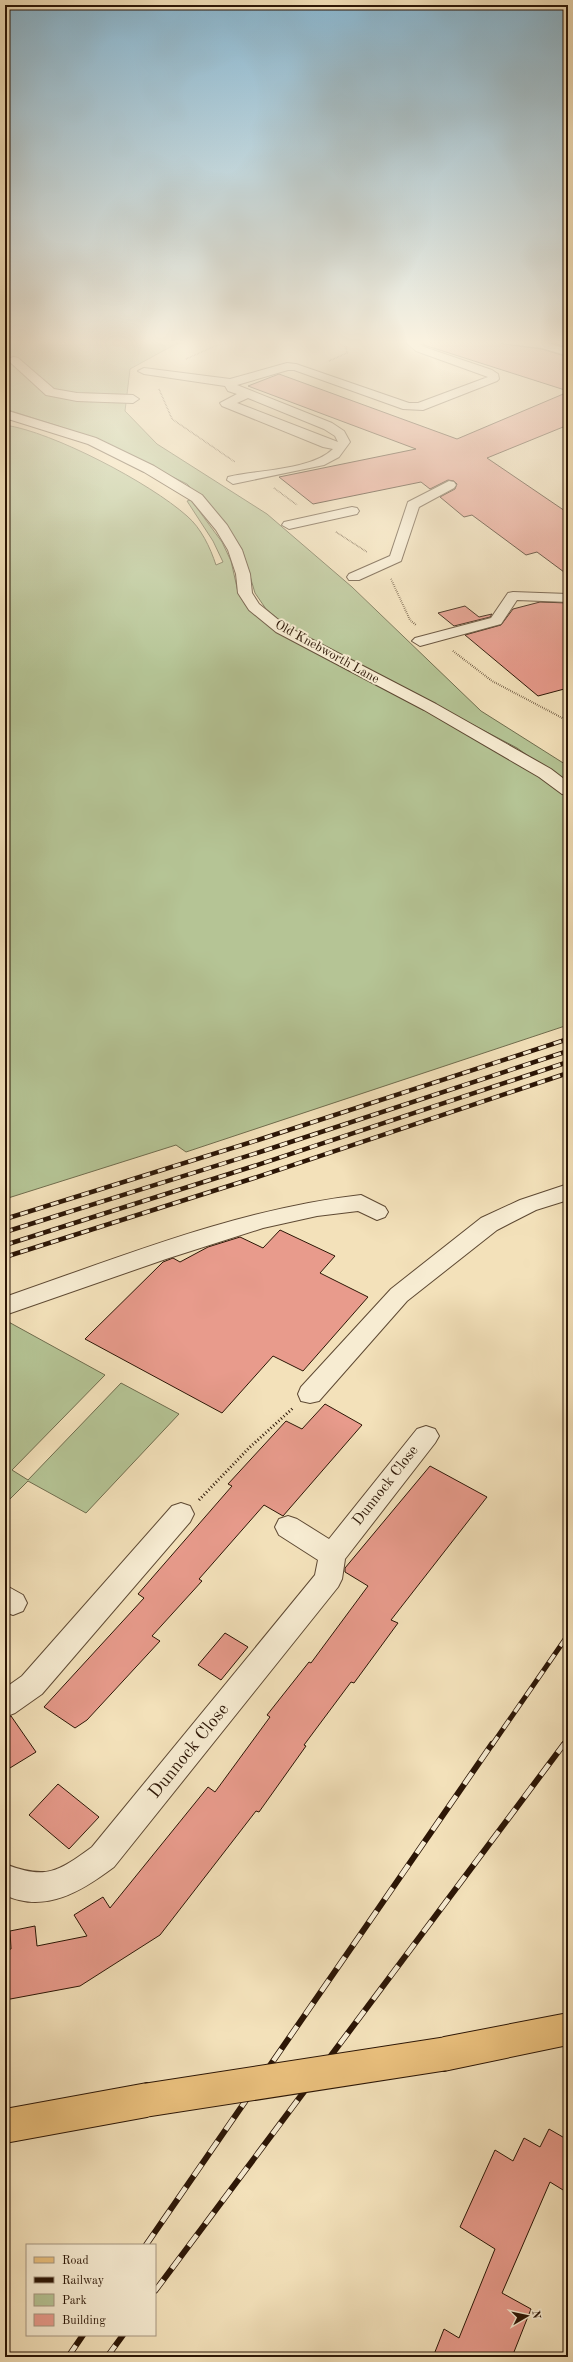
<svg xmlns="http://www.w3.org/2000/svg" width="573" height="2362" font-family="'Old Standard TT',serif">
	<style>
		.green { fill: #b5c495; stroke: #706d4e }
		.building { fill: #e89b8c; stroke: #2c1606 }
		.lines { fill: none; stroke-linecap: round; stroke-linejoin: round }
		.minor-casing { stroke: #5e4933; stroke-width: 2 }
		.major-casing { stroke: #2c1606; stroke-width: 2 }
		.path-far2 { stroke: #2c1606; stroke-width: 1.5; stroke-dasharray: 0.5 1; stroke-linecap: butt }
		.path-far1 { stroke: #2c1606; stroke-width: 2; stroke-dasharray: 0.5 1.5; stroke-linecap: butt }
		.path { stroke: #2c1606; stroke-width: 3; stroke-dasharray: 1 2.5; stroke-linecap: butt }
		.minor { fill: #f7ecd2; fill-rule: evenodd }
		.major { fill: #eac07d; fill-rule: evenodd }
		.rail-far2-casing { stroke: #2c1606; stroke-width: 4.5 }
		.rail-far1-casing { stroke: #2c1606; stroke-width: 5 }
		.rail-casing { stroke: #2c1606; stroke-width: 6 }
		.rail-far2 { stroke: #f7ecd2; stroke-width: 3; stroke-dasharray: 8; stroke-linecap: butt }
		.rail-far1 { stroke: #f7ecd2; stroke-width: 3.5; stroke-dasharray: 10; stroke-linecap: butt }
		.rail { stroke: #f7ecd2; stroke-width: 4.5; stroke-dasharray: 14; stroke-linecap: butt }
		.major-bridge-casing { stroke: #2c1606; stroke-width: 35; stroke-linecap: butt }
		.major-bridge { stroke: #eac07d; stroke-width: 33 }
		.labels { text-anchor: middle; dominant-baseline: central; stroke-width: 4; stroke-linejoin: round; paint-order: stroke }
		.far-street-label { font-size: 13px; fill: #2c1606; stroke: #f7ecd2 }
		.street-label { font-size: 15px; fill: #2c1606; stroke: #f7ecd2 }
		.near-street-label { font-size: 18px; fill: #2c1606; stroke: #f7ecd2 }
	</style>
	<rect width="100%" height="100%" fill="#f3e1ba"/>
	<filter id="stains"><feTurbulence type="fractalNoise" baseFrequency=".005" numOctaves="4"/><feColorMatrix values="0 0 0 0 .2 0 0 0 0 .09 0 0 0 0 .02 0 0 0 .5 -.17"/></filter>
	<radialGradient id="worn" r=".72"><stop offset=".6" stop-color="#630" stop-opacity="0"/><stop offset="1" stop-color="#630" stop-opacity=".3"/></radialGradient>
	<path class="green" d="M5 340H183L130 369 125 411 157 444 267 514 352 587 481 711 568 766V784L517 748 289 628 266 609 255 593 242 549 219 516 187 484 116 449 58 426 5 409Z
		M5 425C53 432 150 483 187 516 201 528 210 547 216 565L223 562 213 541 187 501 191 500 222 542 231 561 238 592 246 606 276 631 427 711 543 778 568 797V1025L186 1152 176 1145 5 1199Z
		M5 1320 105 1375 12 1470 28 1480 121 1383 179 1414 86 1513 28 1481 5 1504Z"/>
	<path class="building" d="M423 340H496L503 344 542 349 568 357V391L424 345Z
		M535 340H568V347L544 341Z
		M279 374 457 439 568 392V425L487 458 568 513V575L537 552 526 555 472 515 464 517 440 497 455 489 457 484 454 481 448 480 430 489 421 482 313 504 279 477 416 449 248 386Z
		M540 602 568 603V688L538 696 465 635 501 625 513 609Z
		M465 606 479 617 492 614 490 617 454 626 438 613Z
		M280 1230 335 1256 320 1273 368 1297 303 1371 273 1356 222 1413 85 1339 163 1262 173 1258 180 1262 208 1247 240 1237 263 1248Z
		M325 1404 362 1425 283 1516 264 1505 199 1579 202 1581 152 1636 160 1641 87 1720 75 1728 44 1707 144 1598 138 1594 232 1486 228 1484 286 1421 302 1429Z
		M430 1466 487 1497 391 1620 398 1623 354 1683 351 1682 304 1745 306 1746 259 1812 256 1811 160 1935 80 1986 5 2000V1950L11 1949 10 1931 35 1926 37 1946 87 1936 74 1915 103 1897 110 1908 208 1787 215 1792 270 1717 267 1715 309 1662 311 1663 368 1586 345 1572V1568Z
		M225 1633 248 1647 221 1680 198 1665Z
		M11 1716 36 1752 5 1771V1718Z
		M58 1784 99 1817 69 1849 29 1815Z
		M549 2129 568 2140V2193L550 2182 502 2293 531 2309 512 2357H433L444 2329 459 2338 495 2249 460 2227 495 2150 513 2161 524 2138 540 2147Z"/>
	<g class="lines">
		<g class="minor-casing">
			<path id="minor" d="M403 340H416L424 347 492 370 498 374 499 379 497 381 423 410 403 409 294 370H288L237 385 332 423 344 431 350 442 339 457 324 465 233 484 227 480 228 477C257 470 312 470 333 449L323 447 222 406 220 403 237 394 228 391 225 386 144 374 138 371 144 368 230 379 287 363 296 364 409 403H418L488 377 416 351ZM248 398 324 429 335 436 338 442 237 403Z
				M497 340 544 342 568 349V356L542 348 503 343Z
				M14 357 18 358 54 389 77 393 133 395 139 399 133 403 77 401 46 395 10 362 8 360 10 358Z
				M5 410 96 438 154 466 202 495 227 525 242 550 250 574 252 593 259 604 286 626 436 704 551 769 568 782V795L562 794 539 777 424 710 276 632 249 610 238 593 236 574 228 550 216 530 192 501 144 472 88 444 5 418Z
				M449 481 454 482 456 485 454 488 419 507 401 561 359 580H349L347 577 349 574 390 556 408 502Z
				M352 507 357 508 359 511 357 514 289 529 282 525 284 522Z
				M513 592 568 594V602L517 600 501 624 420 646 412 641 415 638 491 618 508 593Z
				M568 1184V1200L536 1210 497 1230 407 1301 319 1401 310 1403 301 1401 298 1394 301 1387 391 1289 481 1218 520 1200Z
				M361 1195 385 1207 388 1212 385 1217 377 1220 358 1211 317 1216 263 1228 166 1259 5 1315V1297C121 1257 238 1209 361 1195Z
				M426 1426 435 1429 439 1436 435 1443 345 1559 342 1579 338 1587 114 1867C82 1891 45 1914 5 1895V1864C46 1880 58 1872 92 1847L315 1575 318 1560 279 1535 275 1527 279 1519 288 1516 297 1519 329 1539 417 1429Z
				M181 1503 190 1506 194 1514 190 1522 42 1694 15 1713 5 1717V1688L22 1676 172 1506Z
				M5 1585 23 1595 27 1603 23 1611 13 1615 5 1612Z"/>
		</g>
		<g class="major-casing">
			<path id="major" d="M568 2013V2045L444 2071 432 2066 427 2054 432 2042 444 2037Z
				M147 2083 159 2088 164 2100 159 2112 147 2117 5 2143V2109Z"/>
		</g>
		<path class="path-far2" d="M186 359 215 346 242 340
			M329 361 347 353 346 347 336 340
			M159 389 172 419 235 462
			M568 473 566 475 568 481
			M274 488 297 505
			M336 532 367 552"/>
		<path class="path-far1" d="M391 579 410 620 416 625
			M453 651 492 681 568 721"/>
		<path class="path" d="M199 1500 249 1448 293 1408"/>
		<use href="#minor" class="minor"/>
		<use href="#major" class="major"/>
		<g class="rail-far2-casing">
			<path id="rail-far2" d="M5 1219 258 1140 568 1039
				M5 1232 260 1152 568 1051
				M5 1245 254 1166 568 1062
				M5 1257 254 1178 568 1073"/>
		</g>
		<g class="rail-far1-casing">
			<path id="rail-far1" d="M492 1745 568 1635
				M563 1745 568 1739"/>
		</g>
		<g class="rail-casing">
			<path id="rail" d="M146 2245 492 1744
				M155 2291 564 1744
				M68 2357 83 2335
				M107 2357 123 2335"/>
		</g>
		<use href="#rail-far2" class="rail-far2"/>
		<use href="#rail-far1" class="rail-far1"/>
		<use href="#rail" class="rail"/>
		<g class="major-bridge-casing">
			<path id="major-bridge" d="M147 2100 444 2054"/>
		</g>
		<use href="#major-bridge" class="major-bridge"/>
	</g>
	<linearGradient id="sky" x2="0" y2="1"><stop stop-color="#89b8d3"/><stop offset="0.51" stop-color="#faf2e0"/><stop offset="1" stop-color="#faf2e0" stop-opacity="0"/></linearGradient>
	<rect width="573" height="671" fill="url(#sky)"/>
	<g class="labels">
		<g class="far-street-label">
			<text transform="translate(327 652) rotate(29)">Old Knebworth Lane</text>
		</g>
		<g class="street-label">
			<text transform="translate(386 1486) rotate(-52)">Dunnock Close</text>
		</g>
		<g class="near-street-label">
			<text transform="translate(189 1751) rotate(-51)">Dunnock Close</text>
		</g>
	</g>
	<rect width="573" height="2362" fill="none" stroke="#f3e1ba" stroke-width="20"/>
	<rect x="6" y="6" width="561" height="2350" fill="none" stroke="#2c1606" stroke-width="2"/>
	<rect x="10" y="10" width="553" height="2342" fill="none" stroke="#2c1606"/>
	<rect x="26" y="2244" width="130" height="92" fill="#f7ecd2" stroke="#a69680"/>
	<rect x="34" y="2257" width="20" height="6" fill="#eac07d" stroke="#a69680"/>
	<text x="62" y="2264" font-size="12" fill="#2c1606">Road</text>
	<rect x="34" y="2277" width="20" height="6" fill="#2c1606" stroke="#a69680"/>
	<text x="62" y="2284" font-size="12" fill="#2c1606">Railway</text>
	<rect x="34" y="2294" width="20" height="12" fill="#b5c495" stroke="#a69680"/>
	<text x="62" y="2304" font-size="12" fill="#2c1606">Park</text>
	<rect x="34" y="2314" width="20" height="12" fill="#e89b8c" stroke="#a69680"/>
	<text x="62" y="2324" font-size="12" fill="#2c1606">Building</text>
	<g transform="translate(527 2316) rotate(81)" stroke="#f7ecd2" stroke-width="3" paint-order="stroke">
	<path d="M0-3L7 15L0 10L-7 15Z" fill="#2c1606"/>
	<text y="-6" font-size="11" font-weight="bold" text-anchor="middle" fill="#2c1606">N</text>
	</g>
	<rect width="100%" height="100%" filter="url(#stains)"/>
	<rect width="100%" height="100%" fill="url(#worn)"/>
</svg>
